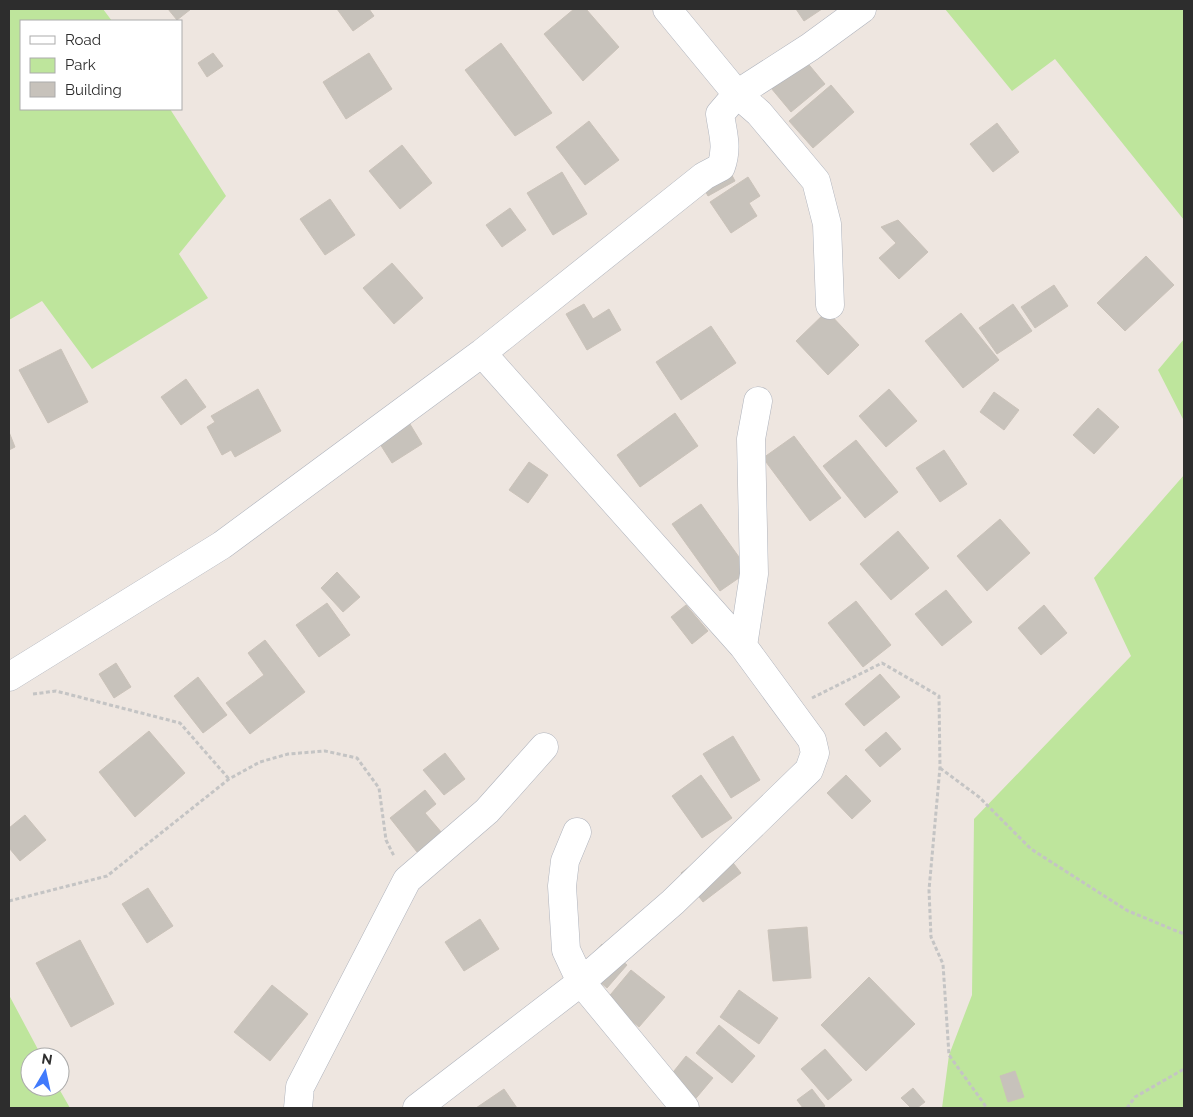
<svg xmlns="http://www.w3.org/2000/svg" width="1193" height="1117" font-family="Raleway,sans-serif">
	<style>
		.green { fill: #bee59c }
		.building { fill: #c7c2bb; stroke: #cac2b9 }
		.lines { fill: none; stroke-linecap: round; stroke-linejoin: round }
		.minor-casing { stroke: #b0b4bd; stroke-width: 29 }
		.path { stroke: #c4c4c4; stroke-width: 3; stroke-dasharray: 4 2.5; stroke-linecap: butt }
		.minor { stroke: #fff; stroke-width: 28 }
	</style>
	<rect width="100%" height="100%" fill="#eee6e0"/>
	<path class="green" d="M9 9H103L112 21H21V109H170L226 196 179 254 208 298 92 369 42 301 9 320Z
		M945 9H1184V220L1055 59 1012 91Z
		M1184 339V421L1158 370Z
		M1184 475V1108H942L949 1055 972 995 974 819 1131 656 1094 578Z
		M9 995 42 1057H30V1087H58L70 1108H9Z"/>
	<path class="building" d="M168 9H191L177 20Z
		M337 9H369L374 16 353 31Z
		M574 9H586L619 47 583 81 544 34Z
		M796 9H822L804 21Z
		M501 43 552 113 515 136 465 70Z
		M213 53 223 66 207 77 198 63Z
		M369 53 392 89 346 119 323 82Z
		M805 60 825 84 791 112 771 88Z
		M831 85 854 112 813 148 789 121Z
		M589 121 619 160 585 185 556 147Z
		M997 123 1019 152 993 172 970 144Z
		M402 145 432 183 400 209 369 171Z
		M721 155 735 181 708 196 694 170Z
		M562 172 587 214 553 235 527 193Z
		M748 177 760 196 749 203 757 216 731 233 710 202Z
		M330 199 355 235 325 255 300 219Z
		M510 208 526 230 502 247 486 225Z
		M898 220 928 252 899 279 879 258 896 243 881 227Z
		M1146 256 1174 285 1125 331 1097 303Z
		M392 263 423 298 394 324 363 288Z
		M1054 285 1068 306 1035 328 1021 307Z
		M584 304 593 319 609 309 621 330 587 350 566 314Z
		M1013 304 1032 331 997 354 979 328Z
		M827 311 859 345 828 375 796 341Z
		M961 313 999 360 963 388 925 341Z
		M711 326 736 363 681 400 656 362Z
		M61 349 88 402 48 423 19 370Z
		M186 379 206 407 181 425 161 397Z
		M258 389 281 431 235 457 231 450 222 455 207 427 215 422 211 416Z
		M889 389 917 421 886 447 859 416Z
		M994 392 1019 410 1004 430 980 412Z
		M399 406 422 444 392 463 368 425Z
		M1098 408 1119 427 1094 454 1073 435Z
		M675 413 698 446 640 487 617 455Z
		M9 432 15 447 9 450Z
		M794 436 841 498 810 521 763 458Z
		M856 440 898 492 865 518 823 466Z
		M944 450 967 484 940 502 916 468Z
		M529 462 548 475 528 503 509 490Z
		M701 504 749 571 720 591 672 524Z
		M1000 519 1030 553 987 591 957 556Z
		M898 531 929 568 891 600 860 564Z
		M337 572 360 597 343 612 321 588Z
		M946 590 972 622 942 646 915 614Z
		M856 601 891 645 863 667 828 623Z
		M327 603 350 635 319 657 296 625Z
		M686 605 708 631 692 644 671 617Z
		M1044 605 1067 633 1041 655 1018 628Z
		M265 640 305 692 250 734 226 703 264 675 248 653Z
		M116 663 131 687 114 698 99 674Z
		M880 674 900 697 864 726 845 704Z
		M198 677 227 715 203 733 174 696Z
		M149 731 185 773 135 817 99 772Z
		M886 732 901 749 880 767 865 750Z
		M733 736 760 780 731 798 703 754Z
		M445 753 465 779 444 795 423 770Z
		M701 775 732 818 702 838 672 796Z
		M846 775 871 801 852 819 827 793Z
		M425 790 436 804 425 813 442 833 417 852 390 818Z
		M25 815 46 840 20 861 9 848V828Z
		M719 845 741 873 703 902 681 873Z
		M148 888 173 926 147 943 122 904Z
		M480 919 499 949 464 971 445 942Z
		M807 927 811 978 773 981 768 930Z
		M80 940 114 1004 71 1027 36 963Z
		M602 944 627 965 607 988 582 967Z
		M631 970 665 997 639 1027 606 1000Z
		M869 977 915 1024 866 1071 821 1025Z
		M272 985 308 1014 270 1061 234 1032Z
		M739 990 778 1018 759 1044 720 1017Z
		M719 1025 755 1056 732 1083 696 1053Z
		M825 1049 852 1080 828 1100 801 1069Z
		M686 1056 713 1078 692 1103 666 1081Z
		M1015 1071 1024 1097 1008 1102 1000 1076Z
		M913 1088 925 1102 917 1108H911L901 1098Z
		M504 1089 517 1108H476Z
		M812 1089 825 1106 823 1108H803L797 1100Z"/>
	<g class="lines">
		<g class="minor-casing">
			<path id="minor" d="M667 9 737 94 759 113 816 181 827 224 830 305
				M743 646 754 574 751 439 758 401
				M9 677 222 545 482 353 704 176 721 167C728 147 723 135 720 114L737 94 810 47 862 9
				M577 832 565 861 562 886 566 950 581 982 685 1108
				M298 1108 300 1087 407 880 487 811 544 747
				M417 1108 581 982 673 902 809 770 815 753 812 740 743 646 482 353"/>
		</g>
		<path class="path" d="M33 694 56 691 180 723 229 779
			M812 698 882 663 939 696 940 767 929 890 931 937 943 964 949 1055 987 1108
			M940 768 979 797 1031 849 1128 911 1184 934
			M9 901 107 876 229 779 260 762 288 754 325 751 357 758 379 788 386 840 394 856
			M1127 1108 1135 1097 1184 1069"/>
		<use href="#minor" class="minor"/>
	</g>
	<rect width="1193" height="1117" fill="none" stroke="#2d2d2d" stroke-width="20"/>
	<rect x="20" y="20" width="162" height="90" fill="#ffffff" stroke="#ababab"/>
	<rect x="30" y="36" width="25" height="8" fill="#ffffff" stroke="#ababab"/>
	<text x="65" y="45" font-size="15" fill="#2d2d2d">Road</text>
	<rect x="30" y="58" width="25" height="15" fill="#bee59c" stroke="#ababab"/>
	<text x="65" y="70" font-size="15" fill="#2d2d2d">Park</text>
	<rect x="30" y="82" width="25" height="15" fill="#c7c2bb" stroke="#ababab"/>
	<text x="65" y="95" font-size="15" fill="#2d2d2d">Building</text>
	<g transform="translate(45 1072) rotate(9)"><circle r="24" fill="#ffffff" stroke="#ababab"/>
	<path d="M0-4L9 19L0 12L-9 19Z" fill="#407afc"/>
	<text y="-8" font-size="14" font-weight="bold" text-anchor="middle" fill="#2d2d2d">N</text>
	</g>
</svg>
